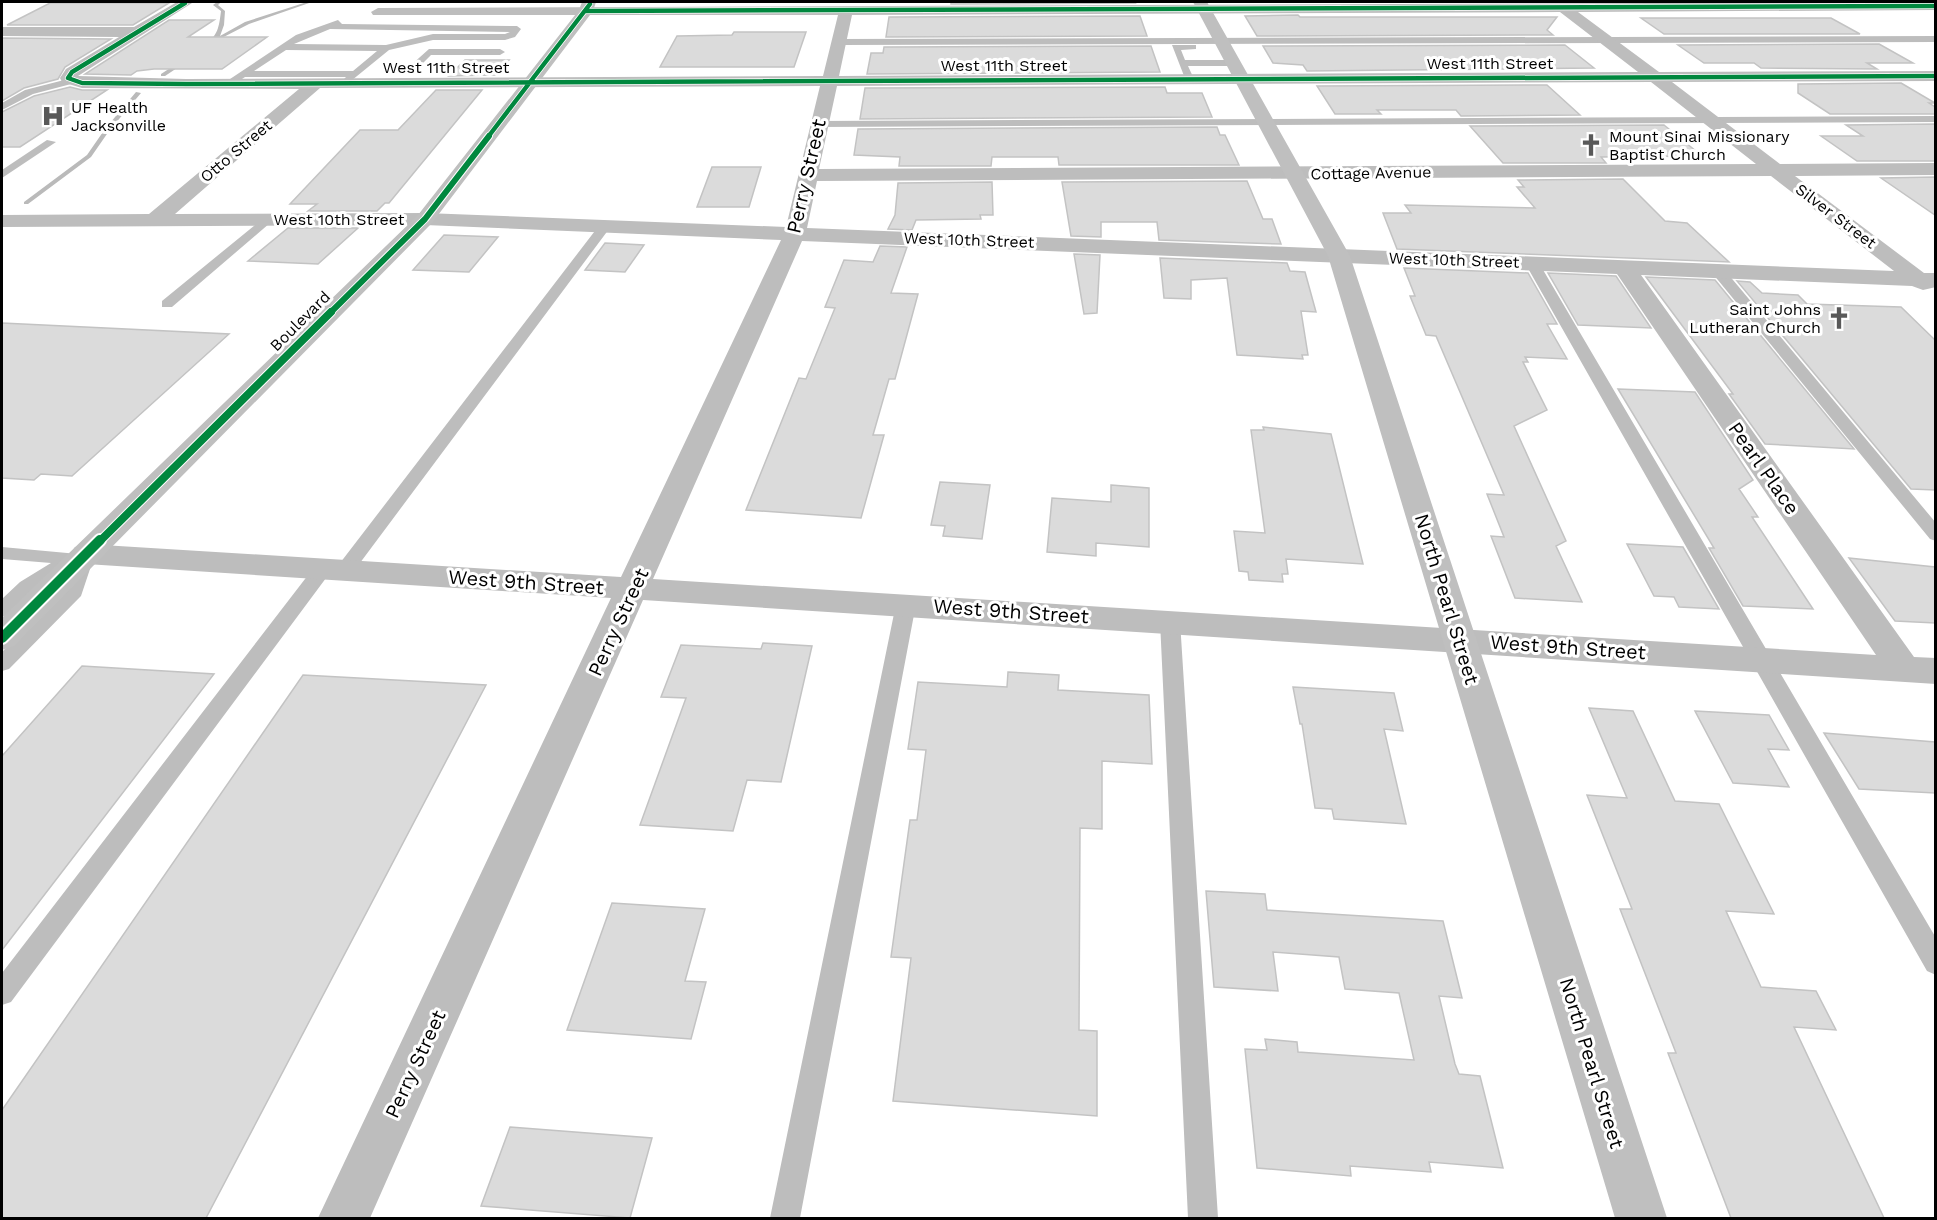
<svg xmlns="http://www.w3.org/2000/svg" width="1937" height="1220" font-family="'Work Sans',sans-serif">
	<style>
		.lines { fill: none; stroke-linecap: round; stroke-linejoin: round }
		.stream { fill: #bababa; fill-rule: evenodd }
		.building { fill: #dbdbdb; stroke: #c3c3c3; stroke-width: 1.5 }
		.lane { fill: #bdbdbd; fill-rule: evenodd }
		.street { fill: #bdbdbd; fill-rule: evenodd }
		.secondary { fill: #bfbfbf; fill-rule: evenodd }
		.cycleway-far3-casing { stroke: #fff; stroke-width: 6 }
		.cycleway-far2-casing { stroke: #fff; stroke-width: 8 }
		.cycleway-far1-casing { stroke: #fff; stroke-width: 10 }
		.cycleway-casing { stroke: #fff; stroke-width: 14 }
		.cycleway-far3 { stroke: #00873e; stroke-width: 4.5 }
		.cycleway-far2 { stroke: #00873e; stroke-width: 6 }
		.cycleway-far1 { stroke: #00873e; stroke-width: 8 }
		.cycleway { stroke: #00873e; stroke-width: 10 }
		.labels { text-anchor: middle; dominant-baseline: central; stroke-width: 6; stroke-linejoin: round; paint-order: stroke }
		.far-street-label { font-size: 16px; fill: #000; stroke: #fff }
		.far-poi-label { font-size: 16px; fill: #000; stroke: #fff; text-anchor: start }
		.street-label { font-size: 20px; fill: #000; stroke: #fff }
	</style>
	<rect width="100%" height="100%" fill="#fff"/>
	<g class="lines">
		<path class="stream" d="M217 2H221L218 5 225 11 224 25 220 36 245 22 307 2H312L249 24 208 45 206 44C218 35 219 27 221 11L213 5Z
			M181 61 186 62 165 76H161V74Z
			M136 92 141 93 109 131 91 157 28 204H24V202L87 155 105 129Z"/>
	</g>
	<path class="building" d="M951 2H1134L1135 3 951 4Z
		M50 3H169L133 25H7Z
		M1298 15 1300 17H1557L1547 30 1553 35 1257 36 1245 16Z
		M1140 16 1147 36 886 37 889 17Z
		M1641 18H1831L1860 34H1664Z
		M169 20H214L188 37H267L222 69H154L137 71 131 75 85 74Z
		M734 32H806L794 67H660L677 36 732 35Z
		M2 38 111 39 65 67 58 79 24 88 2 101Z
		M1879 44 1913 63H1867L1877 69 1761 68 1754 63H1704L1678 45Z
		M1565 45 1594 68 1307 71 1303 65 1273 63 1263 46Z
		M1151 46 1160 72 867 74 871 53H883L884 47Z
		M465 60H509L495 75 449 76Z
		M1901 83 1935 103H1929L1935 107V114H1830L1798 93V84Z
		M1547 85 1580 115 1461 116 1456 110H1377L1381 114H1335L1317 86Z
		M70 87 82 90H107L20 147H2V112L34 96Z
		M1165 87 1167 93H1202L1212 117 860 119 865 88Z
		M436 90H482L389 203H385L377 211H308L317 204H290L360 130H398Z
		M1935 124V161H1857L1821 136H1863L1846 125Z
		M1664 125 1702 156 1601 157 1606 163H1503L1470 126Z
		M1217 127 1220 135H1225L1239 165H1059L1058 157H992L991 166H899L900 157 854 155 858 129Z
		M712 167H761L749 207H697Z
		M1935 177V215L1881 178Z
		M1623 179 1665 221 1687 223 1729 262 1397 249 1383 213H1411L1405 205 1535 208 1517 187H1524L1518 180Z
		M1247 181 1263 219H1272L1281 244 1159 240 1157 222H1101V237L1071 236 1062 182Z
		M992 182 993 215H980L981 219 916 220 912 230 888 229 895 215 898 183Z
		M288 228H358L318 264 248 261Z
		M444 235 498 237 469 272 413 270Z
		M605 243 644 245 625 272 585 270Z
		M880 246 907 247 891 293 918 294 895 379H889L873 435H884L861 518 746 510 799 378 806 379 835 308 825 307 844 260 873 262Z
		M1074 254 1100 255 1097 313 1084 314Z
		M1160 258 1287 263 1290 271 1305 272 1316 312 1301 311 1308 355H1302L1303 359 1237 355 1227 278 1191 280V299L1164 298Z
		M1404 268 1528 273 1557 324H1547L1567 359 1525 357 1528 362H1523L1547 410 1514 426 1566 541 1556 546 1582 602 1515 598 1491 536 1504 537 1487 494 1504 495 1436 336 1426 335 1410 296H1415Z
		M1548 273 1616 276 1651 328 1578 325Z
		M1646 277 1715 280 1854 449 1765 444 1729 394H1733Z
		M1737 281 1750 282 1762 293 1798 295 1807 304 1901 307 1935 340V490L1911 489Z
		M2 323 229 334 72 476 41 474 34 480 2 478Z
		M1618 389 1695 392 1753 480 1739 489 1758 517H1752L1813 609 1743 606 1709 548H1714Z
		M1263 427 1331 434 1363 564 1286 559 1288 574H1282L1283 582 1249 580 1248 572 1239 571 1234 531 1265 533 1251 430H1264Z
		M940 482 990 485 982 539 943 536 945 526 931 525Z
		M1111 485 1149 488V547L1096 543V556L1047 552 1052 498 1111 502Z
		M1627 544 1683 547 1719 609 1679 607 1674 597 1654 596Z
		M1849 558 1935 567V623L1895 621Z
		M763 643 812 646 781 782 747 780 733 831 640 825 686 698 661 697 681 645 761 649Z
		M82 666 214 674 2 950V756Z
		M1008 672 1059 675 1058 690 1149 695 1152 764 1102 761V829L1080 828 1079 1030 1097 1031V1116L893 1101 911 958 891 957 910 820H917L926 750 908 749 918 682 1007 687Z
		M303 675 486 685 206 1218H2V1110Z
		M1293 687 1394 693 1403 731 1384 729 1406 824 1334 819 1332 809 1315 808 1302 724H1300Z
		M1589 708 1633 711 1675 801 1719 804 1774 914 1726 911 1761 987 1816 991 1836 1030 1794 1027 1884 1218H1731L1668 1053H1676L1620 909H1632L1587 795 1627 798Z
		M1695 711 1769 715 1789 750 1768 749 1789 787 1733 783Z
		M1824 733 1935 742V793L1859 789Z
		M1206 891 1265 894 1267 910 1443 921 1462 998 1439 996 1455 1064 1459 1074 1480 1076 1503 1168 1429 1162 1431 1172 1350 1166 1351 1176 1257 1168 1245 1049 1267 1050 1265 1039 1297 1042 1298 1052 1414 1060 1399 993 1345 989 1339 957 1273 952 1278 991 1214 987Z
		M612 903 705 909 685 981 706 982 691 1039 567 1030Z
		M510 1127 652 1138 630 1218 481 1206Z"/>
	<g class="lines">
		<path class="lane" d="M338 20 342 24 517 26 521 29 515 37 505 40H433L389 50 346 85 341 82 346 77H245L233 85 224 83 296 35ZM330 29 510 32 505 34H433L386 45 294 44ZM286 50 377 51 353 71H254Z
			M1936 36V42L839 45 834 42 839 39Z
			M1172 45H1196V49L1181 50 1185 60H1234L1239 63 1234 66H1188L1194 79 1186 81Z
			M429 49H500L505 52 500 55H431L416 70H410V66Z
			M72 78 77 81 75 83 33 94 2 110V103L25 90Z
			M1936 116V122L819 127 814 124 819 121Z
			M47 140 56 142 2 178V170Z
			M266 216 270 217V223L172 307H162V301Z
			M605 222 611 226 609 229 351 575H337L335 571 337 567 601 223Z
			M1532 259 1539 263 1936 938V975L1927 971 1525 263Z
			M1718 267 1723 268 1936 523V541L1930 539 1713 274V268Z
			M2 547 78 554 85 551 94 557 81 596 9 669 2 671V652L65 588 72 567 34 590 9 615 2 617V599L20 582 51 563 2 559Z
			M322 564 329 566 331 570 329 574 11 1002 2 1005V973L315 566Z
			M906 597 913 599 916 604 800 1218H770L896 604 899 599Z
			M1170 614 1177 616 1180 621 1218 1218H1188L1160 621 1163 616Z"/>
		<path class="street" d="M177 2 192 3 78 76 186 79 823 76 838 15H373L371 12 378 8 1936 2V10L1578 12 1659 72 1936 71V81L1672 82 1780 164 1936 163V175L1795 176 1924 273H1936V287L1923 290 1912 286 1641 275 1914 657 1936 658V684L643 600 370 1218H318L611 598 86 564 75 561 70 554 75 547 86 544 621 577 781 240 425 225 2 227V215L149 214 299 89 82 88 62 82 60 78 66 69 119 37 2 36V27H134ZM1560 12 1638 72 839 76 852 15ZM1651 82 1756 164 819 169 837 86ZM820 86 786 227 425 213 175 214 320 88ZM1771 176 1894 271 807 228 817 181ZM802 241 1617 274 1876 655 653 579Z"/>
		<path class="secondary" d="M582 2H596L593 11 432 223 14 646 2 650V618L418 215 579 10Z
			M1193 2H1207L1350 256 1667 1218H1615L1328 256Z"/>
		<g class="cycleway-far3-casing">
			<path id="cycleway-far3" d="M185 3 72 72 68 78 82 83 186 84 1936 76
				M586 11 1936 6
				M488 137 590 4"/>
		</g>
		<g class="cycleway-far2-casing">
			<path id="cycleway-far2" d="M330 313 425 219 489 136"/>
		</g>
		<g class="cycleway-far1-casing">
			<path id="cycleway-far1" d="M99 542 331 312"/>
		</g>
		<g class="cycleway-casing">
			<path id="cycleway" d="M2 638 100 540"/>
		</g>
		<use href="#cycleway-far3" class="cycleway-far3"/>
		<use href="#cycleway-far2" class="cycleway-far2"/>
		<use href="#cycleway-far1" class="cycleway-far1"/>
		<use href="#cycleway" class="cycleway"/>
	</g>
	<defs>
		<g id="hospital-bare" transform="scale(1.8)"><path d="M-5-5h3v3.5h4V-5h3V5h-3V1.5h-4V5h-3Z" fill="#595959" stroke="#fff" stroke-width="2.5" paint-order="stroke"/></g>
		<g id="church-bare" transform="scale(1.8)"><path d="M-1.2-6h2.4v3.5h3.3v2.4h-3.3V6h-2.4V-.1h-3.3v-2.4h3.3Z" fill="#595959" stroke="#fff" stroke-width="2.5" paint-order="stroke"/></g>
	</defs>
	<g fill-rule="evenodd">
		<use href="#hospital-bare" x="53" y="116"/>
		<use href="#church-bare" x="1591" y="145"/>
		<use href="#church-bare" x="1839" y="318"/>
	</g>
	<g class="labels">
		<g class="far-street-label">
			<text x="1490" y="63">West 11th Street</text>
			<text x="1004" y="65">West 11th Street</text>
			<text x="446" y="67">West 11th Street</text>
			<text transform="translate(236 151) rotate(-40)">Otto Street</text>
			<text transform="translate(1371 173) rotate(-1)">Cottage Avenue</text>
			<text transform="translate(1836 216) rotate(37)">Silver Street</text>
			<text x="339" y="219">West 10th Street</text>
			<text transform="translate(969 240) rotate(2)">West 10th Street</text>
			<text transform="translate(1454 260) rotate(2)">West 10th Street</text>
			<text transform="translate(300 321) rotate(-45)">Boulevard</text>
		</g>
		<g class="far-poi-label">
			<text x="71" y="107">UF Health<tspan x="71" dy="18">Jacksonville</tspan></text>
			<text x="1609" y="136">Mount Sinai Missionary<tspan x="1609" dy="18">Baptist Church</tspan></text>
			<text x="1821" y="309" text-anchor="end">Saint Johns<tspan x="1821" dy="18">Lutheran Church</tspan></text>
		</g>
		<g class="street-label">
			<text transform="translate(806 176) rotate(-77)">Perry Street</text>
			<text transform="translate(1764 468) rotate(55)">Pearl Place</text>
			<text transform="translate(526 582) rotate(4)">West 9th Street</text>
			<text transform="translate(1447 599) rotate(73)">North Pearl Street</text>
			<text transform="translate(1011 611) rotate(4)">West 9th Street</text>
			<text transform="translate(618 622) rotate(-65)">Perry Street</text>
			<text transform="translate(1568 647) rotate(4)">West 9th Street</text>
			<text transform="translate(1592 1063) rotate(73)">North Pearl Street</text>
			<text transform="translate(415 1064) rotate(-65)">Perry Street</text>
		</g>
	</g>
	<rect width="1937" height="1220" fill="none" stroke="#000000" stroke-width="6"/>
</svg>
